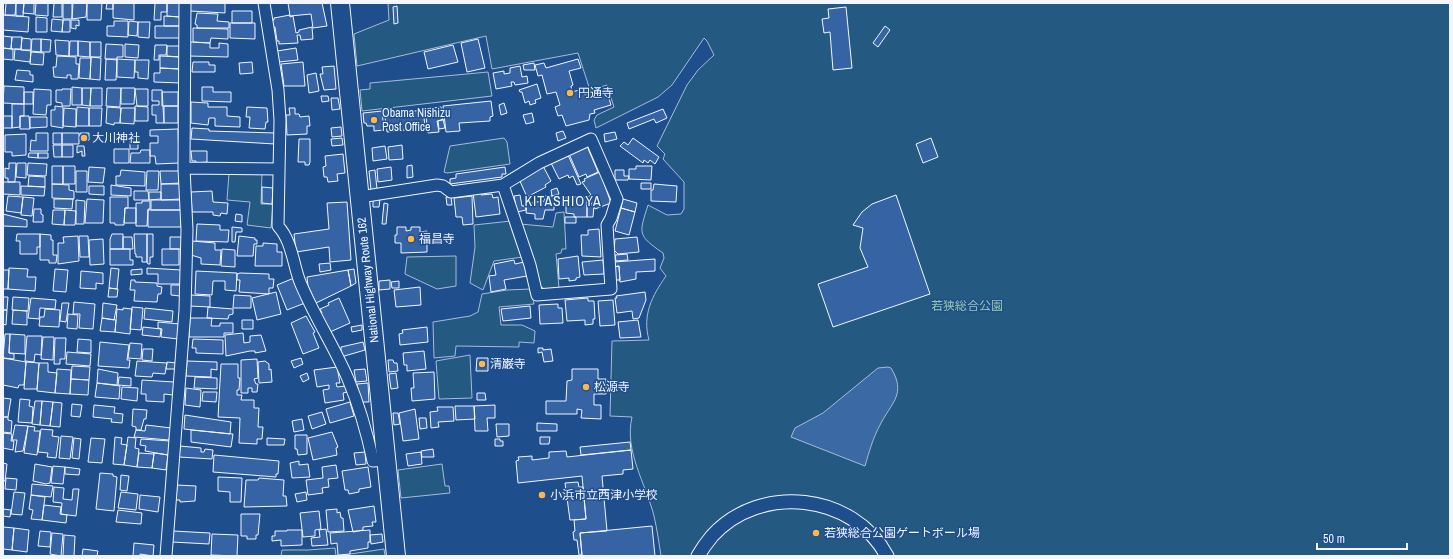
<svg xmlns="http://www.w3.org/2000/svg" width="1453" height="559" font-family="'Archivo Narrow','Noto Sans JP',sans-serif">
	<style>
		.green { fill: #245a82; stroke: #a8bbd7 }
		.water { fill: #3b69a3; stroke: #a8bbd7 }
		.building { fill: #3563a3; stroke: #f2f6ff }
		.lines { fill: none; stroke-linecap: round; stroke-linejoin: round }
		.minor-casing { stroke: #f2f6ff; stroke-width: 13 }
		.tertiary-casing { stroke: #f2f6ff; stroke-width: 15 }
		.trunk-casing { stroke: #f2f6ff; stroke-width: 20 }
		.minor { stroke: #1f4e8c; stroke-width: 11 }
		.tertiary { stroke: #1f4e8c; stroke-width: 13 }
		.trunk { stroke: #1f4e8c; stroke-width: 18 }
		.poi-dot { fill: #ffb74d; stroke: #1f4e8c; stroke-width: 1.5 }
		.labels { text-anchor: middle; dominant-baseline: central; stroke-width: 3; stroke-linejoin: round; paint-order: stroke }
		.poi-label { font-size: 12px; fill: #f2f6ff; stroke: #1f4e8c; text-anchor: start }
		.street-label { font-size: 12px; fill: #f2f6ff; stroke: #1f4e8c }
		.park-label { font-size: 12px; fill: #97c8a6; stroke: #1f4e8c }
		.quarter-label { font-size: 14px; letter-spacing: 1px; fill: #f2f6ff; stroke: #1f4e8c }
	</style>
	<rect width="100%" height="100%" fill="#1f4e8c"/>
	<path class="green" d="M388 3H1450V556H661C659 543 657 529 654 516 646 484 624 451 632 417L610 416 612 341 649 340C642 315 652 296 666 276L660 268 664 258 663 253C637 235 639 234 648 205L667 215 681 214 684 209V182L663 159 665 154 657 146 687 85 698 70 714 55 707 41 704 38 672 85 658 97 596 128 594 120 597 115 614 107 607 85 590 90 578 53 492 69 486 36 357 66 354 34 389 20Z
		M488 72 492 96 362 111 360 90 370 89V83Z
		M504 138 507 142 510 164 447 173 444 172 450 146Z
		M229 173H262L261 204H273L271 228 247 225 250 202 227 200Z
		M564 212 566 249H562L561 253 556 254 559 288 546 290 540 286 520 224 553 227 556 213Z
		M511 221 523 257 494 261 483 290 470 283 475 247 474 225Z
		M456 256V286L437 289 405 274 407 257Z
		M531 289 534 304 499 307 501 325H522L535 331 534 343 519 342V347L456 346 455 356 434 358 433 322 470 316 478 312 482 294 507 290Z
		M470 355 472 398 439 399 436 361Z
		M442 464 445 486H449L450 493 401 498 398 470Z
		M335 548 336 556H281L282 550H308Z
		M384 549 385 556H337Z"/>
	<path class="water" d="M888 367 891 368C907 394 891 403 880 425 873 438 869 452 865 466L791 437 795 428 823 413 878 368Z"/>
	<path class="building" d="M6 3H16L15 15H5Z
		M16 3H24L23 16H16Z
		M24 3H34V14L23 13Z
		M36 3H48V16L35 15Z
		M54 3H62V17H53Z
		M63 3H72V19H63Z
		M73 3H87L86 17 72 19Z
		M87 3H102L101 20H87Z
		M107 3H113V9H106Z
		M113 3H134V20L113 18Z
		M155 3H167V12H161V20H154Z
		M167 3H180V17L167 16Z
		M190 3H225V13L190 11Z
		M288 3H322L327 26 313 28 311 14 290 16Z
		M397 6 398 23 394 24 393 7Z
		M846 7 852 68 833 70 830 32 824 33 822 19 829 18 828 9Z
		M232 11H252V23H232Z
		M197 13 218 14 217 21 229 22V28H197V25L195 24Z
		M3 15 29 17 28 32 3 30Z
		M290 15V17L293 16 296 33 299 32V30L312 27 313 39 301 40 300 35H297L298 43 279 44V41H277L275 27H272L271 20H274V18Z
		M164 16 180 17V26H164Z
		M36 17 47 18V32H36Z
		M52 19 63 20 62 32 51 31Z
		M63 20H70V32H62Z
		M71 20H79V26L76 25V29L71 28Z
		M114 21H128V37L107 36V26H114Z
		M129 21 138 22 137 36 128 35Z
		M138 22H150L149 38 138 37Z
		M230 23H255V39L230 38Z
		M155 26H180V38H155Z
		M885 26 890 30 878 47 873 43Z
		M193 28 228 29V39L211 38 210 43 193 42Z
		M3 36 12 37 11 49 3 48Z
		M12 37H22L21 49H11Z
		M22 38 31 39V50H21Z
		M32 39H41V52L31 51Z
		M41 39 51 40 50 52H41Z
		M478 39 485 68 467 72 461 43Z
		M55 40 69 41V56L56 55Z
		M70 41H78V56H69Z
		M78 41 90 42V57L78 56Z
		M90 42H101V57H90Z
		M190 42 210 43V48H219V43L228 44V57L189 56Z
		M106 44 123 45V57H117V59H105Z
		M125 44 139 45 138 58 125 57Z
		M155 45H167L166 55H159V60H154Z
		M453 45 458 62 428 69 424 52Z
		M167 46H180V57L167 56Z
		M3 48 13 49V60L3 59Z
		M296 48 298 60 279 62 277 51Z
		M15 49 31 51 30 62 14 60Z
		M31 52 44 53 43 65 30 64Z
		M57 56 76 57V64H79L78 79H71V75H67V78L54 77 53 67H56Z
		M160 56 180 57V69L160 68Z
		M91 57 101 58 100 80 90 79Z
		M80 58H91L90 79 79 78Z
		M106 59 117 60 116 80H105Z
		M117 59 135 60 134 78 117 77Z
		M578 59 581 68 569 71 573 85 571 86 572 92 583 89 585 95 606 88 611 105 594 110 595 113 590 114 589 120 566 126 562 115 558 116 555 107 560 105 556 92 547 94 542 75 538 76 535 65 544 63 546 68Z
		M135 60H149L148 79 138 78V72H135Z
		M193 62H209V65H215V72H192Z
		M252 62 253 73 240 74 239 63Z
		M303 62 305 86H284L281 64Z
		M534 63 535 70H524L523 65Z
		M334 66 336 89 324 90 320 74H323L322 67Z
		M520 66 522 77 527 76 528 83 515 85 514 82H511L512 86 496 89 493 73 504 71V74L510 73V68Z
		M160 68 180 69V83L154 82V73H160Z
		M17 70 30 71V75H33V82L15 80Z
		M316 73 319 91 309 93 307 75Z
		M537 84 541 98 535 100 536 103 530 105 529 101 525 103 522 92H520L519 90Z
		M4 86 24 87V104L3 103Z
		M72 87 82 88V105H72Z
		M202 87H213V92H231V102L202 101Z
		M82 88H91L90 106 82 105Z
		M91 88H102V106H90Z
		M107 88H121L120 107 106 106Z
		M121 88H135L134 104H121Z
		M34 89 51 90V105H47L46 115 33 114Z
		M62 89H71L70 106H62V103L56 102V90H62Z
		M135 89H148V106H137Z
		M152 90H162L164 123H156V115H152V105H159V101H152Z
		M24 92H33V104H24Z
		M162 92H178V106H162Z
		M321 96H328L329 101 322 102Z
		M331 98H338L340 109 332 110Z
		M491 101 493 116 490 117V121L459 123 460 131 446 132 443 106Z
		M191 102 208 103V107H227V116L240 117V127L215 126V118H209L208 125 191 123Z
		M504 103 507 113 501 115 499 105Z
		M12 104H24V116H20V127L12 128Z
		M55 106 63 107V128L51 126V110H55Z
		M135 106 148 107V121H135Z
		M164 106H178V123H164Z
		M77 107 89 108V126H76Z
		M107 107 121 108 120 123H114V125L106 123Z
		M247 107 267 108 268 122H266L265 129 249 128 250 117H246Z
		M441 107 443 120 437 121 439 132 428 133 425 109Z
		M64 108 76 109V127L63 126Z
		M89 108H102L101 126H89Z
		M121 108H135L134 124 120 123Z
		M289 108H295V114H299L300 117 309 116 310 126H307V134L287 135 286 115H290Z
		M663 109 667 118 656 123 654 119 629 129 627 123Z
		M384 110H391V114L423 110 425 126 423 128 387 132Z
		M382 111 384 130 374 131V126H367L366 123H364L363 113Z
		M532 113 534 122 526 124 523 115Z
		M3 116H12V128H3Z
		M20 116H29L30 129H20Z
		M30 117H47V127L30 128Z
		M443 119 445 128 439 129 438 121Z
		M341 127 342 136 332 137 331 128Z
		M192 128 209 129V131L276 133 275 144 191 139Z
		M178 129 179 163 156 164 155 156H150V143H158V136H150V130Z
		M563 131 566 138 558 141 556 133Z
		M615 132 617 139 605 142 604 134Z
		M36 133H48V151H30L31 140 36 141Z
		M53 133H62V144H53Z
		M62 133H79V144H62Z
		M80 133H89V140H80Z
		M26 134V155L12 156V152H5V135Z
		M138 138V149H130V139Z
		M342 138 343 145 332 146 331 139Z
		M633 138 659 157 655 164 650 160 648 163 644 160 643 163 620 146 624 142 628 145Z
		M931 138 938 157 923 163 916 144Z
		M299 139H310V162L309 165H305V162H298Z
		M53 145H62V157H54Z
		M62 145H73V157H62Z
		M402 145 403 159 389 160 388 147Z
		M77 146H84L85 156H82V151L77 153Z
		M385 146 387 159 373 161 372 148Z
		M587 146 598 172 587 177 586 174 579 177 569 154Z
		M114 149H129V163H114Z
		M141 150H150V163H130L131 153H140Z
		M191 151H207V162L196 163V161H192Z
		M29 153H38V158L28 157Z
		M38 153H48V158H38Z
		M343 154 345 173 337 174 338 181 328 182 327 177H324L323 167 326 166 325 156Z
		M568 155 581 184 577 185 573 176 569 178 568 175 559 179 551 163Z
		M9 163H16L15 182H8V178H5V168L9 169Z
		M17 163H26V178L16 177Z
		M28 163 47 164 46 176 27 175Z
		M412 165 413 177 407 178V166Z
		M52 166H63V184H52Z
		M63 166H75V184H63Z
		M543 166 551 181 545 185 546 187 527 197 519 179Z
		M636 166H652L651 180 629 179V169H636Z
		M89 167 105 168 103 183 88 182Z
		M391 167 392 180 378 182 377 169Z
		M505 167 506 174H502V177L450 184V179L456 178V174Z
		M121 170 145 172V186L116 185V176H120Z
		M375 170 377 189 371 190 369 171Z
		M615 170H624V176H629L628 180H615Z
		M76 171H87V192H76Z
		M147 171H159L158 190H146Z
		M160 171H179V184H161Z
		M600 172 611 203 595 209 593 203 589 204 588 197 591 195 582 182 585 181 584 179Z
		M29 176 45 177V187L28 186Z
		M3 182H20V195L3 194Z
		M180 183 181 199 161 200V184Z
		M641 183H651V189H641Z
		M52 184 69 185V190L74 191V199L52 198Z
		M654 184 677 186 676 202 651 201V190H653Z
		M111 185 131 188V196L111 195Z
		M21 186 45 187 44 196 21 195Z
		M89 186H104V195L89 194Z
		M262 187 273 188 272 204 262 203Z
		M557 188 559 194 552 196 551 190Z
		M134 191H148L149 200H134Z
		M212 191 213 202 228 203 227 214 221 213 220 216 213 215V212H192L191 192Z
		M481 191V195L492 194 493 198 498 197 500 214 476 217 473 192Z
		M149 192H161V199L149 200Z
		M520 195 522 206H525L526 210 517 212 514 196Z
		M896 195 930 294 833 327 818 284 868 267 860 248 863 228 853 225 862 212 872 204Z
		M8 196 23 197 21 213 6 211Z
		M472 196 473 224 463 225 462 217H456L454 198Z
		M544 196H554V210H545L543 219H535V214L526 213 527 203 545 201Z
		M23 197 34 198 32 216 21 215Z
		M110 197H128V208H125L124 225H115V223H110Z
		M446 197H451L452 205H447Z
		M566 197H587V217H574V214L566 213Z
		M373 198 380 199 379 207H373Z
		M54 199H73L72 209 54 208Z
		M87 199 104 200 103 223H85Z
		M623 199 637 203 635 212 621 208Z
		M76 200 85 201 84 224H76Z
		M151 200H181V210H151Z
		M142 201H150V209H148L147 226H136V203H142Z
		M347 202 351 260 330 262 329 247 296 252 294 234 329 229 327 203Z
		M384 203 388 204 386 224H382Z
		M587 205H594L593 217H587Z
		M125 208H136V223H124Z
		M621 208 635 212 629 235 615 231Z
		M34 209H41V214L43 215V222H33Z
		M53 210H65L64 225 52 224Z
		M65 210 76 211 75 225H64Z
		M148 210H181V227H148Z
		M3 214 27 220V227L3 226Z
		M236 214 242 215V222L235 221Z
		M565 217H576V223H565Z
		M197 224 220 225V230H229L228 242 196 241Z
		M232 227 242 228V232H236L235 242H232Z
		M397 227H406V231L411 230V227H420V232L427 231V252L401 253V243H395V235H397Z
		M599 229 601 257 582 256 581 235H588V230Z
		M17 234H40V247H37V254H20V241H16Z
		M40 234 51 235V240H53V255H57L56 263H49V260H40Z
		M112 234H123V249H110V239Z
		M134 234H147V262H142V257H136V254H135Z
		M147 234H153V257H150V264H148L147 262Z
		M78 236 79 261 58 264V243H64L63 237Z
		M79 236H88L89 257H80Z
		M239 236 255 238V240H257V244H254L253 256H237Z
		M123 237H132L133 249H123Z
		M170 237H182V249H170Z
		M637 237 639 252 618 254 614 250 615 239Z
		M103 239 104 264 90 265 89 240Z
		M192 241 215 243V250H221L220 265 201 264V258L191 255Z
		M263 243 277 244V252H282V266H255L256 246H263Z
		M110 249H130V260H133V265H110Z
		M162 249H179V265H162Z
		M222 249 235 250V267L221 266Z
		M627 254 628 260 616 261 615 255Z
		M578 256 580 277 576 278V280L569 281V278L559 279 558 259Z
		M655 259V271L636 272V279L620 282 619 266 614 267V262Z
		M514 260 515 264 524 262 527 276 504 280 506 289 491 292 489 276 496 275 494 264Z
		M603 260 604 274 584 275 582 262Z
		M330 263 331 270 320 272 319 264Z
		M619 266 620 280H615L614 267Z
		M9 268 28 269 27 277H36L35 291 8 289Z
		M111 268 119 269 117 289 109 288Z
		M147 268 181 270V284H158V274H147Z
		M55 269 68 270 66 292 53 291Z
		M142 269V274L131 275V270Z
		M354 269 356 283 351 286 348 270Z
		M3 270H9L8 289H3Z
		M348 270 351 286 316 303 308 286 307 277Z
		M81 271 103 273V284L96 283V289L80 288Z
		M196 271 237 273 236 291 225 290V281H213L212 295 195 294Z
		M240 273 269 274V279H274L273 288H269V294L239 292 240 280H237V274Z
		M294 278 305 303 287 310 277 285Z
		M131 280H135V282L157 283V286L162 287 161 294H158L157 302 134 301 135 290H130Z
		M390 280V289L379 290V281Z
		M399 281V288H392L391 282Z
		M171 285H181L180 296 171 295Z
		M420 287 421 305 396 307 394 290Z
		M109 288 118 289 117 297H108Z
		M276 292 281 314 257 320 252 298Z
		M645 292 646 300 639 318 633 319 632 311 617 313 615 298H617L616 296Z
		M190 295 210 296V307L189 306Z
		M234 295 251 296V308H233Z
		M3 297H8L7 310H3Z
		M13 297 29 298 28 311 12 310Z
		M31 298 56 300 55 309 40 308 39 319 28 318Z
		M339 298 350 323 330 332 320 314 322 313 320 309 329 305 328 303Z
		M588 298V301H594L595 319H593V324L585 325V320L567 321 565 300Z
		M613 300 615 325 600 326 598 301Z
		M74 302 95 304 93 329 79 328 80 314H73Z
		M62 303H69L66 322 60 321Z
		M103 303 117 305 114 320 102 318Z
		M558 304V308H562L563 323 540 324 539 305Z
		M530 306 531 318 503 321 501 309Z
		M132 307 143 308 141 330 130 329Z
		M208 307 233 309V314L229 315 228 319 207 318Z
		M123 308 132 309 130 334 115 332 117 309 123 310Z
		M145 308 173 311 172 322 144 319Z
		M45 309 60 310 59 327 39 326 40 317H44Z
		M3 310H7L6 325 3 324Z
		M13 310 27 311V325L12 324Z
		M68 314 78 315 77 329 67 328Z
		M306 316 315 332 313 333 319 348 303 354 291 323Z
		M102 318 116 320 115 332 100 331Z
		M190 318H212L211 326H220V323H233V333H224V337H189Z
		M242 320H253V329H242Z
		M638 320 641 337 620 338 618 322Z
		M158 322 180 324 178 339 161 337 162 329 158 328Z
		M362 325V330L352 332 351 327Z
		M143 327 161 329 160 337 142 335Z
		M427 327 428 342 400 345 399 334 403 333 402 330Z
		M243 333 244 343 250 342V336L261 335 266 351 255 353V351H250L226 356 225 335Z
		M5 334H10L9 353 14 354V359L3 358Z
		M10 334 25 335V354L9 353Z
		M27 336H42L41 355 35 354 34 362 25 361Z
		M43 337H54L53 360 41 359Z
		M55 338H66L65 359H60V364H54Z
		M78 339 91 340V353L77 352Z
		M193 339 223 340V354L196 353V348H192Z
		M100 342 129 345 127 360H130L129 368 98 366Z
		M363 342 365 350 341 357V347Z
		M130 343 142 344 141 359 128 358Z
		M538 348H543V350L551 349 553 361 544 362 542 352 538 353Z
		M143 349H153L152 361 142 360Z
		M424 351 426 369 407 371V365H404L403 353Z
		M67 352 91 354 90 366 66 364Z
		M3 358 26 362 24 385H19L18 388 3 385Z
		M301 358 303 364 294 368 291 361Z
		M477 358H488V371H476Z
		M257 359 258 378 254 379 256 384H258L257 392H252V388H248V393H241V360Z
		M388 360H393L394 363H397L398 371 389 372Z
		M137 361 167 363 165 374 153 373 152 377 135 376Z
		M187 361 217 362V370L211 369V377L186 376Z
		M265 361 269 364V370L271 369 272 382 259 383 258 362Z
		M26 362 39 363 37 389H24Z
		M167 362 177 363 176 369H166Z
		M39 363H48V372L57 373 55 393 37 391Z
		M221 364H238V378H240L239 390H237V395H242L241 400H254V408H259L258 427H263L262 439H257V444L239 443 240 418 218 417Z
		M72 366 90 367 89 380 71 379Z
		M337 367 340 383H336L337 387 346 386 347 392 343 393 344 400 325 403 323 390 329 389V385L317 387 314 370Z
		M57 369 71 370 70 394 55 393Z
		M98 369 118 373 117 385 97 383Z
		M365 369 367 381 356 382 354 370Z
		M572 369H598V379H606V394H594V405H601V419L581 418 582 410 577 409V414H546V401H566L567 381 572 380Z
		M434 372 435 399 412 401 411 388H414L413 373Z
		M307 373 309 379 303 382 300 376Z
		M396 373 398 388 391 389 389 374Z
		M119 377 131 378V386L118 385Z
		M195 377 217 378V389L194 388Z
		M71 379 89 380 88 395 70 394Z
		M142 380 174 382 173 395 164 394V402L146 401V394H141Z
		M97 383 120 386 119 399 95 397Z
		M368 383 369 402H361L357 384Z
		M122 387 138 388 137 401 121 399Z
		M186 388 201 390 200 407 185 405Z
		M203 392H217L216 402 202 401Z
		M477 393H485L486 400H477Z
		M3 398 11 399 8 417H3Z
		M20 399 30 400 29 406 33 407 32 423 18 422Z
		M35 401H42L40 425 32 424Z
		M42 401 53 402 50 426 40 425Z
		M53 402 62 403 60 427 50 426Z
		M350 402 354 416 330 423 326 409Z
		M72 404 82 405 80 417 71 416Z
		M94 405 115 407 114 413 123 414 122 423 111 422 112 419 93 417Z
		M495 405V418H487L488 431H475L474 406Z
		M455 406H474L475 419 456 420Z
		M437 407H453L454 421 438 422 439 427 431 428 430 412 438 411Z
		M133 409 147 410 146 419H144L141 430H136V427L132 426Z
		M415 409 419 439 403 441 399 413Z
		M322 412 326 424 312 429 308 416Z
		M393 413H398L400 424 394 425Z
		M185 415 231 422 230 434 184 429Z
		M3 417H8V420L12 421 11 433 3 432Z
		M419 418H426L427 428 420 429Z
		M302 419 304 430 294 432 292 421Z
		M537 423 557 424V431H537Z
		M496 424H509V436L497 437Z
		M15 425 28 426 23 451 15 452 17 440H12Z
		M146 425 171 428 169 440 134 437 136 430 145 431Z
		M28 426 35 427 34 431H40L37 455 24 453Z
		M41 429 53 430 52 436 59 437 56 458 47 457 48 453 38 452Z
		M191 430 233 434 231 447 191 442Z
		M332 432 338 447 336 448 337 455 313 460 308 438Z
		M3 433 12 434 11 441H14L13 450 3 448Z
		M295 435H307V454L298 455 297 449H295Z
		M61 436 73 437 70 459 59 458Z
		M115 437 122 438 121 444 127 445 124 465 113 464Z
		M128 437 136 438 135 448 139 449 137 467 124 465Z
		M540 437H550L549 444H540Z
		M74 438 81 439 79 459 72 458Z
		M91 438 105 439 102 463 88 462Z
		M267 438 285 439 284 445H267Z
		M141 439 170 441 168 455 145 451 146 446 140 445Z
		M495 439H500V441H503V446H495Z
		M630 442 631 450 581 455 580 447Z
		M180 446 201 448V452H204L205 449 213 450 212 459 179 457Z
		M433 449 434 457H422L421 451Z
		M631 450 633 469 623 470V474L602 476 607 531 580 533 582 555H579L577 540H574L573 532 575 531 574 520 586 519 582 476 518 483 516 461 519 460 518 457 532 456V460L549 458V452L566 451 567 457Z
		M365 452 366 464 356 465 354 453Z
		M421 452 422 464 408 466 406 454Z
		M139 453 154 454 152 468 137 467Z
		M154 453 168 455 166 470 152 468Z
		M214 455 279 461 278 474H276V477L213 472Z
		M299 461V465L308 464 310 477 292 478 290 463Z
		M3 463 7 464 5 481H3Z
		M35 464 52 467 50 483 46 484 33 481Z
		M336 465 338 478 328 479 329 487 322 488 323 493 308 495 306 480 323 478 322 467Z
		M53 466 65 467 63 484 51 483Z
		M65 467 80 469 79 475 65 474Z
		M368 467 371 487 359 489V492L349 494 348 490H345L342 471Z
		M100 473 113 474V476L117 477 114 511 96 509Z
		M121 475 129 476 127 491 120 490Z
		M218 477 242 478 241 502H230V492L218 491Z
		M6 478 17 479 16 490 5 489Z
		M259 478 284 480 283 496H286L287 506 244 507 246 480H258Z
		M578 482 579 487H583L586 519 570 520 565 483Z
		M32 484 53 486 51 497 31 495Z
		M177 485 196 486 195 501 180 502V500H176Z
		M54 487 64 488 63 499 72 500 73 489H79L76 516 61 514 62 503 53 502Z
		M14 492 25 493 22 515 11 514Z
		M121 492 138 494 136 510 118 508Z
		M306 492 307 500 297 502 295 494Z
		M31 495 45 497 42 520 31 519 33 510 29 509Z
		M140 495 160 497 158 512 139 509Z
		M44 505 61 507 60 514 67 515 66 523 42 520Z
		M374 506 376 522H372L373 526 363 527V530L353 532 348 510Z
		M3 509 11 510 10 517 3 516Z
		M337 509V513L340 512 341 518H343L344 531 328 532 326 510Z
		M118 510 142 513 141 524 116 522Z
		M319 511 321 529 315 530V536L303 537 300 513Z
		M241 514H260L258 535H256V539H247V536H241Z
		M652 526 655 556H582L580 533Z
		M3 527 14 528 12 550 3 549Z
		M14 528 29 530 27 552 12 550Z
		M326 529 328 545 312 546 311 538 320 537 319 530Z
		M287 530H302V545L281 546V540L272 541V536H275V531H287Z
		M370 530V542H368V548L350 551V554L338 555 337 543 331 544 330 533Z
		M40 531 51 532 50 547 38 546Z
		M173 531 210 533 209 544 172 542Z
		M52 533 63 534 61 556 50 554Z
		M212 534 238 535 237 556 211 555Z
		M382 534 383 542 371 544 370 535Z
		M64 535 75 536 74 556H63Z
		M134 543 154 545 153 556 140 554V556H133Z
		M83 549 98 551 97 556H82Z"/>
	<g class="lines">
		<g class="minor-casing">
			<path id="minor" d="M264 3 278 90 280 120 278 226C292 241 293 264 300 282 314 316 334 346 348 379 359 405 367 433 373 461L386 460
				M184 168 279 169
				M360 197 437 185 443 186 451 192 503 185 539 163 591 139 617 199 611 218 607 225 611 289 537 295 530 265 503 185
				M166 556 185 310 187 230 184 168 185 3"/>
		</g>
		<g class="tertiary-casing">
			<path id="tertiary" d="M698 556C702 549 707 542 712 536 760 483 853 493 887 556"/>
		</g>
		<g class="trunk-casing">
			<path id="trunk" d="M340 3 396 556"/>
		</g>
		<use href="#minor" class="minor"/>
		<use href="#tertiary" class="tertiary"/>
		<use href="#trunk" class="trunk"/>
	</g>
	<g class="poi-dot">
		<circle cx="570" cy="93" r="4"/>
		<circle cx="374" cy="120" r="4"/>
		<circle cx="84" cy="138" r="4"/>
		<circle cx="411" cy="239" r="4"/>
		<circle cx="482" cy="364" r="4"/>
		<circle cx="586" cy="387" r="4"/>
		<circle cx="542" cy="495" r="4"/>
		<circle cx="816" cy="533" r="4"/>
	</g>
	<g class="labels">
		<g class="poi-label">
			<text x="578" y="93">円通寺</text>
			<text x="382" y="113">Obama Nishizu<tspan x="382" dy="14">Post Office</tspan></text>
			<text x="92" y="138">大川神社</text>
			<text x="419" y="239">福昌寺</text>
			<text x="490" y="364">清巌寺</text>
			<text x="594" y="387">松源寺</text>
			<text x="550" y="495">小浜市立西津小学校</text>
			<text x="824" y="533">若狭総合公園ゲートボール場</text>
		</g>
		<g class="street-label">
			<text transform="translate(368 280) rotate(-96)">National Highway Route 162</text>
		</g>
		<g class="park-label">
			<text x="967" y="306">若狭総合公園</text>
		</g>
		<g class="quarter-label">
			<text x="563" y="201">KITASHIOYA</text>
		</g>
	</g>
	<rect width="1453" height="559" fill="none" stroke="#f2f6ff" stroke-width="8"/>
	<path d="M1317 543v6h90v-6" fill="none" stroke="#f2f6ff" stroke-width="2"/>
	<text x="1323" y="543" font-size="12" fill="#f2f6ff" stroke="#1f4e8c" stroke-width="3" paint-order="stroke">50 m</text>
</svg>
